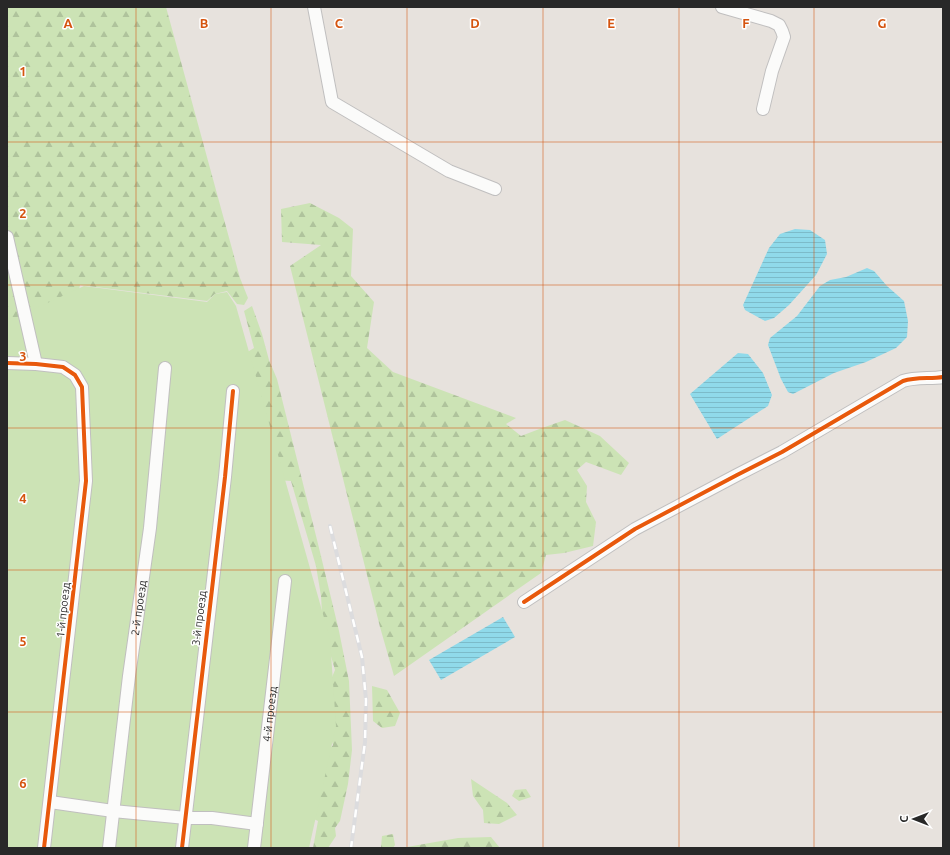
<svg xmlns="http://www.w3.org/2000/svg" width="950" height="855" font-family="Ubuntu,sans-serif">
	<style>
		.forest { fill: url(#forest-firs) }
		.garden { fill: #cce3b5 }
		.water { fill: url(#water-rules) }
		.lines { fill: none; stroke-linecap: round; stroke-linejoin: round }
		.minor-casing { stroke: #c0bfbf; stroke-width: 14 }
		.minor { stroke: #fbfbfa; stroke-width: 12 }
		.rail-casing { stroke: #dcdcde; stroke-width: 4 }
		.rail { stroke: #fff; stroke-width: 2.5; stroke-dasharray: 8; stroke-linecap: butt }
		.cycleway-casing { stroke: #fff; stroke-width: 6 }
		.cycleway { stroke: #e8590c; stroke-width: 4 }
		.grid { fill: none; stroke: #d5540f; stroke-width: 1; stroke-opacity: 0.55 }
		.labels { text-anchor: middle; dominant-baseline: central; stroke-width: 3; stroke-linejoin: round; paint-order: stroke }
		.street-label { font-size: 11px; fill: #282828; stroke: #fff }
		.grid-label { font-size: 13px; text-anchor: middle; font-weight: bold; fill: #d5540f; stroke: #fff; stroke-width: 3; stroke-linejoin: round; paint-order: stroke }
	</style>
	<defs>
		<pattern id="forest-firs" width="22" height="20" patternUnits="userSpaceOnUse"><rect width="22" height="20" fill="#cce3b5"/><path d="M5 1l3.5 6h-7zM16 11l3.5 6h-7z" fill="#afc39c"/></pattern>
		<pattern id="water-rules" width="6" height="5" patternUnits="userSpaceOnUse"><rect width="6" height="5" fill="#90daea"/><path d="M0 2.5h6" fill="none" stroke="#7cbbc9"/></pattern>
	</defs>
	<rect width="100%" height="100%" fill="#e7e2dd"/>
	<path class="forest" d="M7 7H166L240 278 248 298 244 305 237 304 227 291 215 294 207 301 80 285 73 322 7 353Z
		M310 203 339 218 353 229 351 276 374 302 367 348 393 372 516 418 506 424 521 436 542 428 565 420 600 436 629 463 621 475 586 462 577 470 587 486 586 502 596 522 593 546 564 553 546 555 541 573 394 676 380 627 290 266 321 245 282 242 281 209Z
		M252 306 262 334 269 360 277 379 320 552 339 631 349 681 352 750 348 784 340 821 335 828 336 836 328 848H313L318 821 303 814 317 764 333 745 327 725 330 682 335 670 323 629 321 596 316 566 291 481 274 480 241 356 254 348 244 311Z
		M372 686 387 690 400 713 395 726 382 728 373 721Z
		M471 779 507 803 517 815 499 824 484 823 483 810 473 796Z
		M526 789 531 797 519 801 512 796 515 790Z
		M393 834 395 845 393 848H383L381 847 382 836Z
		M491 837 500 848H407V847L458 838Z"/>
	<path class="garden" d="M84 286 207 302 215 294 227 292 236 306 330 639 336 726 309 848H7V319L15 318Z"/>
	<path class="water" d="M795 229 810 230 825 240 827 254 816 275 789 305 774 318 765 321 745 310 743 305 769 248 780 234Z
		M867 268 874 271 887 286 904 301 908 321 907 337 896 348 866 362 834 373 793 394 788 392 781 379 768 345 770 338 797 316 820 286 830 280 846 277Z
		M738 353 748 354 763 373 772 395 768 406 717 439 690 394Z
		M503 617 515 637 441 680 429 660Z"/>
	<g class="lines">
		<g class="minor-casing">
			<g id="minor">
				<path d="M314 7 332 102 449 171 495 189"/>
				<path d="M722 7 771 21 779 25 782 31 784 37 772 71 763 109"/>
				<path d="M7 237 36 364"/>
				<path d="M7 363 36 364 63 367 75 375 82 387 86 481 44 848"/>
				<path d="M524 602 635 529 737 475 782 452 903 381C916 377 930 379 943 377"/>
				<path d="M50 802 113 811 186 818H212L257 824"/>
				<path id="s1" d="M109 848 129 676 150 528 165 368"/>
				<path d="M182 848 225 477 233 391"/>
				<path id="s2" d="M254 848 285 581"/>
			</g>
		</g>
		<use href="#minor" class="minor"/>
		<g class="rail-casing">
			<path id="rail" d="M330 526 362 657 366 700 365 742 351 848"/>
		</g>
		<use href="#rail" class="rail"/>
		<g class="cycleway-casing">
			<path id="cycleway" d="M7 363 36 364 63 367 75 375 82 387 86 481 44 848
				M524 602 635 529 737 475 782 452 903 381C916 377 930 379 943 377
				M182 848 225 477 233 391"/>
		</g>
		<use href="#cycleway" class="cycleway"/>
	</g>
	<path class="grid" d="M136 7V848M271 7V848M407 7V848M543 7V848M679 7V848M814 7V848M7 142H943M7 285H943M7 428H943M7 570H943M7 712H943"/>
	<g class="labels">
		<g class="street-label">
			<text stroke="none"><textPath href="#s1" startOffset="242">2-й проезд</textPath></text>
			<text transform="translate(63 610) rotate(-84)">1-й проезд</text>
			<text transform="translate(199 618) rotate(-83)">3-й проезд</text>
			<text stroke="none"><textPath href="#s2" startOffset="135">4-й проезд</textPath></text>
		</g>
	</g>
	<g class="grid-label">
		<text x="68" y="28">A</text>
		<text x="204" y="28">B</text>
		<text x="339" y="28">C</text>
		<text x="475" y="28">D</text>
		<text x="611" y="28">E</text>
		<text x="746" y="28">F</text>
		<text x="882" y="28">G</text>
		<text x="23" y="76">1</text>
		<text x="23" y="218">2</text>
		<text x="23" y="361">3</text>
		<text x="23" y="503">4</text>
		<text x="23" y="646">5</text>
		<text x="23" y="788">6</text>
	</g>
	<rect width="950" height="855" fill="none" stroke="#282828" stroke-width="16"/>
	<g transform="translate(914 819) rotate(270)" stroke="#ffffff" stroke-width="3" paint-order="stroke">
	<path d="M0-3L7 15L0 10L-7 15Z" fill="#282828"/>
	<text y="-6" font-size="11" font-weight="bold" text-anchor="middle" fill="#282828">С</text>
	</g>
</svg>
